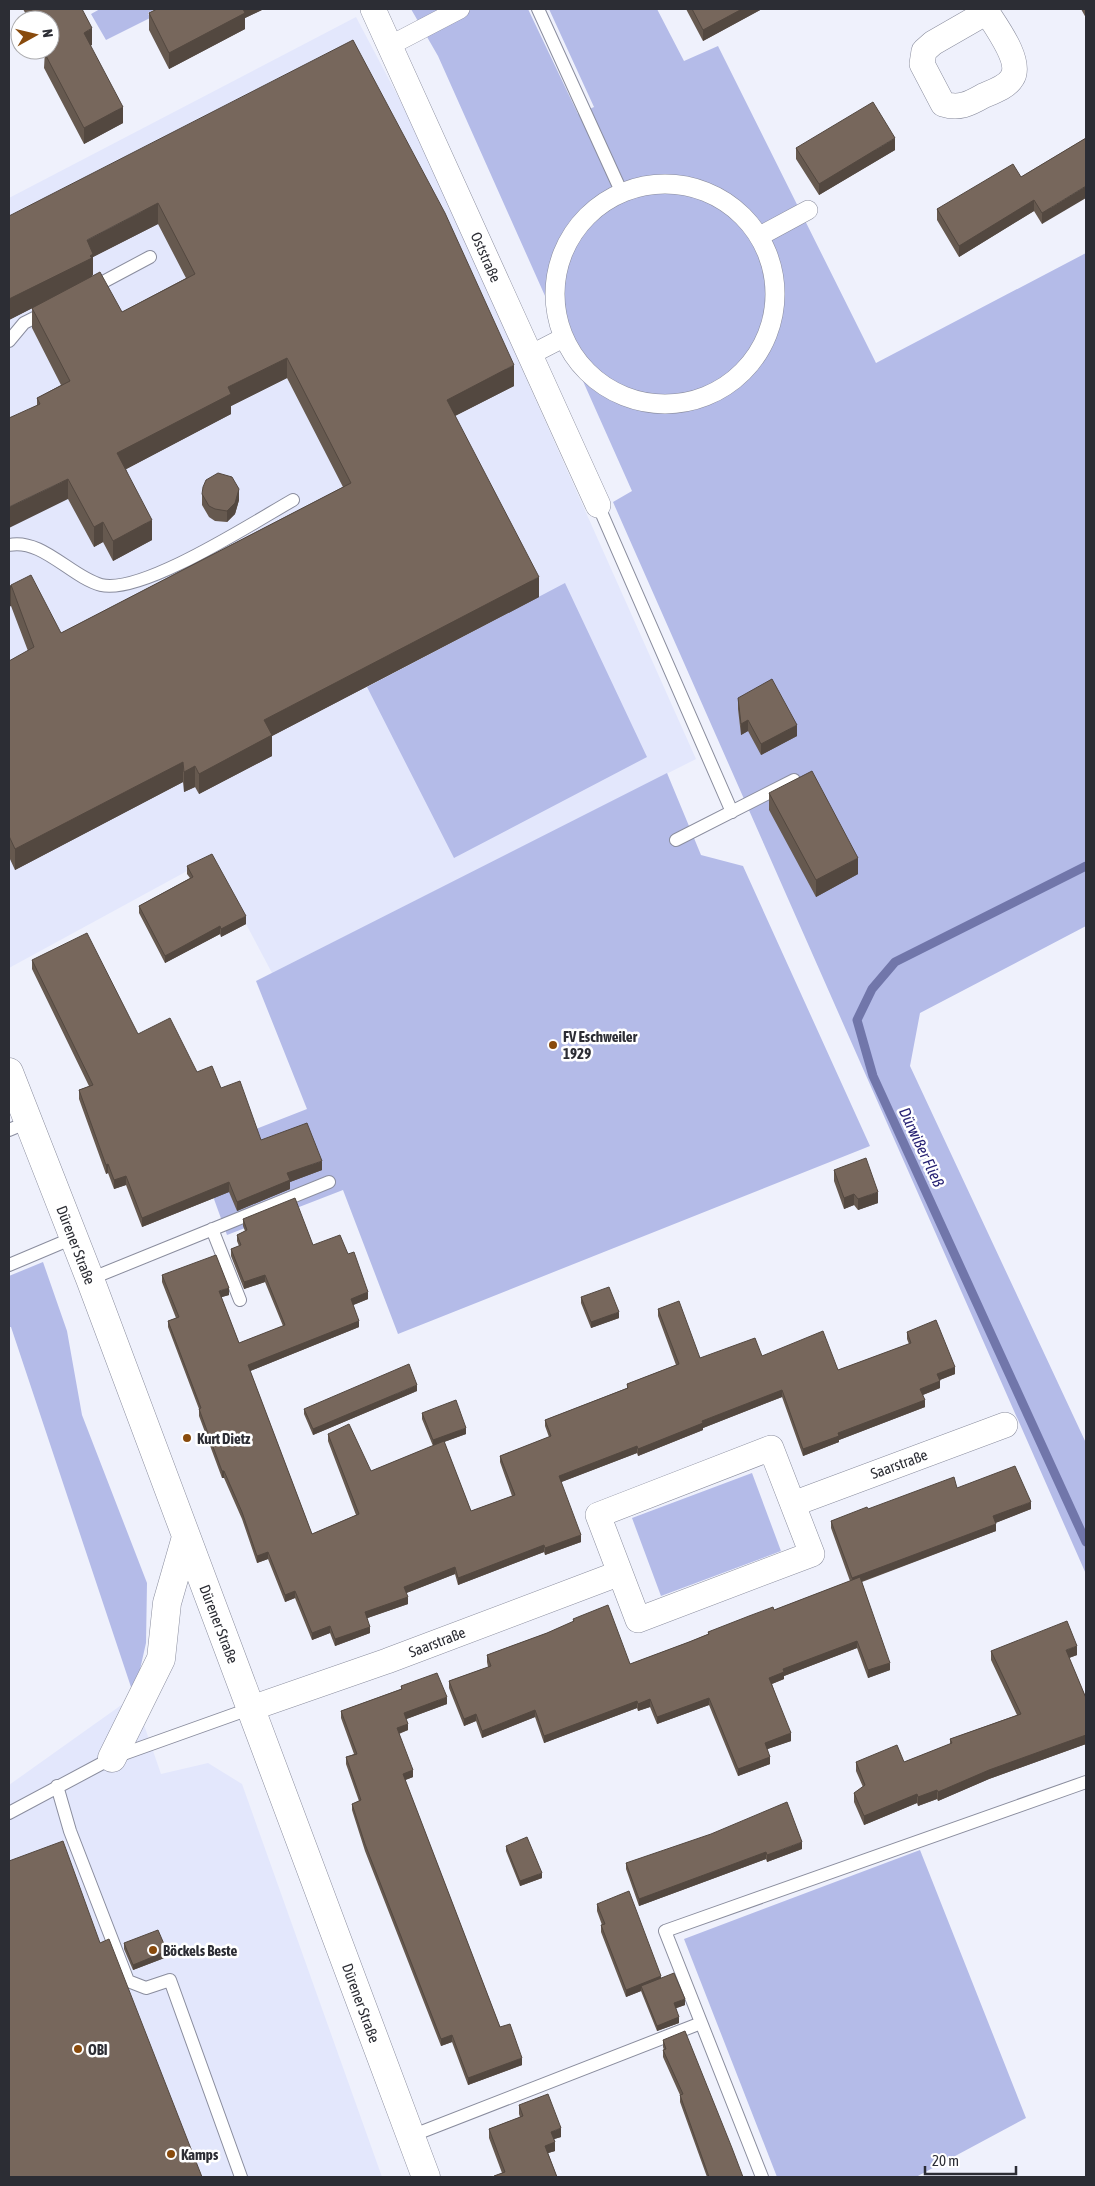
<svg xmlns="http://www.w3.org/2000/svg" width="1095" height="2186" font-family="'Asap Condensed',sans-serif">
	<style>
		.built { fill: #e3e7fc }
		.green { fill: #b4bbe8 }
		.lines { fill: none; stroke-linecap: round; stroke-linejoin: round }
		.stream { stroke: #7176aa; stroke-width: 9 }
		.service-casing { stroke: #8a8d9e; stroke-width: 14 }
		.pedestrian-casing { stroke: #8a8d9e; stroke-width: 20 }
		.minor-casing { stroke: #8a8d9e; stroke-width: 26 }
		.primary-casing { stroke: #8a8d9e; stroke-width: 29 }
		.service { stroke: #fff; stroke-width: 12 }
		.pedestrian { stroke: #fff; stroke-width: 19 }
		.minor { stroke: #fff; stroke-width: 25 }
		.primary { stroke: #fff; stroke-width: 28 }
		.wall { fill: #66594f; fill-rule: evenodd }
		.shaded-wall { fill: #534840 }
		.building { fill: #77675c; stroke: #534840 }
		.poi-dot { fill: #894b0d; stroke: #fff; stroke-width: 2 }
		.labels { text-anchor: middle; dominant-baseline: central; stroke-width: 5; stroke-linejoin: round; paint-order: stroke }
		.street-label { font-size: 15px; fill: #2c2d34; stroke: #fff }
		.poi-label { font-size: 15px; font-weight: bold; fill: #2c2d34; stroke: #fff; text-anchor: start }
		.water-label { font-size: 16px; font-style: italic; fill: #282374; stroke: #fff }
	</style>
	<rect width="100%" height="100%" fill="#eff1fc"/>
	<path class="built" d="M356 17 412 123 696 759 272 973 211 858 9 968V198Z
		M134 1696 161 1774 208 1763 242 1784 382 2177H9V1785Z"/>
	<path class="green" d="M100 9H155L148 13 150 18 106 40 91 14Z
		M411 9H528L578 114 594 107 549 9H657L684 61 718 46 876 363 1086 253V926L920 1013 910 1066 1086 1443V1574L613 502 632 491 438 56Z
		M565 583 647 757 454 858 367 687Z
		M667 773 701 855 743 866 870 1146 398 1334 343 1190 227 1235 197 1152 307 1109 256 981Z
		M43 1262 67 1331 82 1415 147 1583 146 1643 134 1696 11 1327H9V1276Z
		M752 1473 781 1551 661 1596 632 1518Z
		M920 1850 1026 2118 916 2177H777L684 1939Z"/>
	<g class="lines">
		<path class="stream" d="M1086 866 895 962 872 989 857 1020 873 1076 1086 1542"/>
		<g class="service-casing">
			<path id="service" d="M538 9 621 191
				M90 289 150 257
				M9 341 24 323 46 312
				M598 505 732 812
				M9 545C42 538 71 577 101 585 142 595 254 522 293 500
				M676 840 794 780
				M9 1130 28 1122
				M212 1229 240 1300
				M9 1265 73 1238
				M90 1279 329 1182
				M57 1786 70 1831 128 1981 146 1988 170 1980 241 2177
				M9 1813 112 1758 252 1708
				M411 2136 701 2023
				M762 2177 665 1931 1086 1782"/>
		</g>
		<g class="pedestrian-casing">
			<path id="pedestrian" d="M391 45 460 9
				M555 294a110 110 0 1 1 220 0a110 110 0 1 1-220 0Z
				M760 236 808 210
				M530 355 563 338"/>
		</g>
		<g class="minor-casing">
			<path id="minor" d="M373 9 598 505
				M985 9C994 24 1023 61 1012 78 1007 87 992 92 983 96 969 104 959 109 943 104L922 64 924 51 933 43 987 12
				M771 1448 812 1554 638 1620 598 1515Z
				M793 1504 1005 1425
				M252 1708 387 1661 620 1573"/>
		</g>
		<g class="primary-casing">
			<path id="primary" d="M9 1072 90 1279 426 2177
				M112 1758 161 1659 167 1603 186 1537"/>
		</g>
		<use href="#service" class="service"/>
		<use href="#pedestrian" class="pedestrian"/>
		<use href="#minor" class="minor"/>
		<use href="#primary" class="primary"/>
	</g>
	<path class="wall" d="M23 9H82L92 45H90L123 123 84 144 44 68 45 50H50V20H29Z
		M157 9H264L245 18V29L169 69 149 30V13Z
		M686 9H762L703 41Z
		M1081 9H1086V18Z
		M353 40 514 386 455 416 539 597 272 736V756L199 794 195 787 184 792 183 782 15 870 9 857V661L28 651 11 606V585L61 633 343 487 287 378 231 406V414L126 469 152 540 113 561 103 542 94 547 68 499 37 406V398L61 385 32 328V308L9 320ZM158 224 186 278 122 312 92 276 93 275V257Z
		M1086 138 1042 224 1034 211 959 257 937 220V209L1021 177Z
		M796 148 895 150 819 195 796 159Z
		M202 494 239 500 235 514 227 522 215 521 209 517 202 505Z
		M738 698 797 736 761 755 748 731 741 735 738 709Z
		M769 793 858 874 816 897 769 810Z
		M187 866 246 924 221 937 220 934 165 963 139 913V906L190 878 187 874Z
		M32 960 138 1034 197 1072 261 1140 322 1170 290 1182V1189L237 1211 229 1192 142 1227 126 1185 114 1189 108 1173 106 1174 79 1099V1090L89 1086 32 969Z
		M834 1170 878 1203 858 1210 854 1205 844 1209 834 1181Z
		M243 1219 313 1245 348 1254 368 1299 353 1305 359 1327 250 1371 312 1534 356 1515 328 1441V1434L371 1471 433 1446 422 1419V1413L466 1434 444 1442 471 1511 512 1496 500 1462V1456L549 1437 545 1426V1420L627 1388V1384L676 1365 658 1316V1309L700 1358 762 1356 838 1370 909 1344 907 1339V1332L955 1374 940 1380V1388L923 1395 925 1407 839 1440V1442L803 1456 782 1397 703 1428V1430L638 1456 637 1453 561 1482 581 1542 545 1555 544 1552 458 1585 455 1574 406 1593 408 1604 367 1618 370 1633 335 1646 330 1633 312 1640 295 1598 285 1602 268 1559 257 1563 242 1519 224 1478H222L199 1416V1409L168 1327V1321L176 1318 162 1282V1275L229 1295 221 1297 239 1343 283 1326 265 1282 244 1289 231 1256V1249L239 1246 237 1241V1235L245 1231 243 1226Z
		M581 1297 619 1318 591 1328 581 1303Z
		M417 1391 313 1435 304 1414V1409Z
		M957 1488 1031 1509 995 1523 996 1531 862 1582 890 1670 868 1678 857 1648 784 1676V1679L772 1684 791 1741 767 1749 770 1764 738 1776 709 1705 657 1724 650 1707 638 1711 637 1708 544 1743 535 1717 482 1738 476 1721 464 1726 449 1688V1681L488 1667 487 1662V1655L547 1633 573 1622V1619L630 1664 689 1642 708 1634V1632L774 1610 850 1581 831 1528V1521L868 1509Z
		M991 1651 1077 1655 1069 1658 1086 1698V1744L989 1779 938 1801 937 1799 918 1806 917 1803 864 1825 854 1802V1793L863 1787 856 1771V1762H904L950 1744V1739L1017 1715 991 1660Z
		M401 1686 447 1704 406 1719 408 1730 399 1734 413 1777 405 1780 500 2027 522 2065 468 2085 452 2042 441 2046 365 1851 352 1810V1804L359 1801 346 1764V1757L354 1754 341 1718V1711L401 1689Z
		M506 1846 542 1878 520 1886 506 1851Z
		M802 1849 767 1862 766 1859 639 1906 626 1869V1863Z
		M597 1904 661 1978 685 2005 676 2008 679 2023 657 2031 641 1991 626 1997 601 1932V1925H602L597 1911Z
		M124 1943 167 1957 133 1970 124 1949Z
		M663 2040 743 2177H707L680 2102V2095L663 2057V2050H664L663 2047Z
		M519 2105 561 2137 554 2139 555 2151 548 2153 557 2177H494V2176L502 2173 489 2138V2129L520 2117 519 2114Z"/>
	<path class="shaded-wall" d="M241 9H264L245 18V29L169 69V53Z
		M742 9H762L703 41V30Z
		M92 28V45L84 49V33Z
		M123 107V123L84 144V128Z
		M895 138V150L819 195V184Z
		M1086 186V198L1042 224V213Z
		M1034 200V211L959 257V246Z
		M158 203V224L93 257V275H92V278L9 320V299L87 240Z
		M287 358V378L231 406V414L117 474V453L228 387Z
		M514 365V386L447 420V400Z
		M68 479V499L9 528V507Z
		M239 489V500L235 514 227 522V511Z
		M152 520V540L113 561V541Z
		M103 522V542L94 547V527Z
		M539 577V597L272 736V756L199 794V774L264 720Z
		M11 585V606L9 607V586Z
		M748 720V731L741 735V724Z
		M797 725V736L761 755V744Z
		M183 762V782L15 870V849Z
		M195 766V787L184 792V772Z
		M858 858V874L816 897V880Z
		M246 916V924L221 937V929Z
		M220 926V934L165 963V956Z
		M322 1161V1170L290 1182V1189L237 1211V1202L287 1173Z
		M108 1164V1173L106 1174V1165Z
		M126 1176V1185L114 1189V1180Z
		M229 1182V1192L142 1227V1218Z
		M878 1192V1203L858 1210V1199Z
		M854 1194V1205L844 1209V1198Z
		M265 1275V1282L244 1289V1282Z
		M229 1288V1295L219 1298V1291Z
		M368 1292V1299L351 1306V1299Z
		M619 1312V1318L591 1328V1322Z
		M359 1321V1327L248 1372V1365Z
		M955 1367V1374L937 1381V1374Z
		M940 1381V1388L920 1396V1389Z
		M417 1385V1391L313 1435V1429Z
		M782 1390V1397L703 1428V1430L638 1456V1449L702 1421Z
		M925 1400V1407L839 1440V1442L803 1456V1449L838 1433Z
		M466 1428V1434L433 1446V1440Z
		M637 1446V1453L559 1483V1476Z
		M222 1471H224V1478H222Z
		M1031 1502V1509L993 1524V1516Z
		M996 1524V1531L852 1585V1578Z
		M581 1535V1542L545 1555V1548Z
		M544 1545V1552L458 1585V1578Z
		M268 1552V1559L257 1563V1556Z
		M455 1567V1574L404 1594V1587Z
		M295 1591V1598L285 1602V1595Z
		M408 1597V1604L365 1619V1612Z
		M330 1626V1633L312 1640V1633Z
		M370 1627V1633L335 1646V1639Z
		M857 1641V1648L784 1676V1679L769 1685V1678L783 1669Z
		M1077 1646V1655L1066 1659V1650Z
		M890 1663V1670L868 1678V1670Z
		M447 1697V1704L404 1720V1713Z
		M709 1698V1705L657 1724V1717Z
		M650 1699V1707L638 1711V1704Z
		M637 1701V1708L544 1743V1736Z
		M535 1710V1717L482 1738V1731Z
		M476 1714V1721L464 1726V1719Z
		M408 1724V1730L397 1734V1728Z
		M791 1733V1741L765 1750V1743Z
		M1086 1735V1744L989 1779 938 1801V1792L989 1770Z
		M770 1757V1764L738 1776V1769Z
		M413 1770V1777L403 1781V1774Z
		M937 1790V1799L918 1806V1797Z
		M917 1794V1803L864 1825V1816Z
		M802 1842V1849L767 1862V1855Z
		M766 1852V1859L639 1906V1899Z
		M542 1873V1878L520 1886V1881Z
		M167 1951V1957L133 1970V1965Z
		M661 1976V1984L641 1986V1991L626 1997V1990Z
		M685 1999V2005L674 2009V2003Z
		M679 2017V2023L657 2031V2026Z
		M452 2035V2042L441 2046V2039Z
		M522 2058V2065L468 2085V2078Z
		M561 2128V2137L551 2140V2132Z
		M555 2142V2151L545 2154V2146Z"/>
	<path class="building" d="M31 9H82L92 28 84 33 123 107 84 128 44 52 47 50H50V48L52 47 50 44V20H37Z
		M157 9H243L245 13 169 53 149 13Z
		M692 9H742L703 30Z
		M353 40 445 213 514 365 447 400 539 577 264 720 272 735 199 774 195 766 184 772 183 762 15 849 9 836V661L34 647 11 585 31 575 61 633 351 483 287 358 228 387 231 394 117 453 152 520 113 541 103 522 94 527 68 479 9 507V418L40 404 37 398 70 381 32 308 100 272 122 312 195 274 158 203 87 240 93 254 90 256 92 258 9 299V216Z
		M873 102 895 138 819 184 796 148Z
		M1086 138V186L1042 213 1034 200 959 246 937 209 1013 164 1021 177Z
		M218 473 232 477 239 489 235 503 227 511 215 509 209 506 202 494 203 487 206 480Z
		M772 679 797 725 761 744 748 720 741 724 738 698Z
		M812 771 858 858 816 880 769 793Z
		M212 854 246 916 221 929 220 926 165 956 139 906 193 877 187 866Z
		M87 933 138 1034 170 1018 197 1072 212 1066 221 1088 240 1081 261 1140 307 1123 322 1161 287 1173 290 1180 237 1202 229 1182 142 1218 126 1176 114 1180 108 1164 106 1165 79 1090 93 1085 32 960Z
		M866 1158 878 1192 858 1199 854 1194 844 1198 834 1170Z
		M295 1198 313 1245 340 1235 348 1254 354 1252 368 1292 351 1299 359 1321 248 1365 312 1534 359 1514 328 1434 349 1424 371 1471 444 1441 471 1511 515 1495 500 1456 551 1436 545 1420 628 1388 627 1384 679 1364 658 1309 679 1301 700 1358 755 1338 762 1356 823 1331 838 1370 911 1343 907 1332 936 1320 955 1367 937 1374 940 1381 920 1389 925 1400 838 1433 839 1436 803 1449 782 1390 702 1421 703 1423 638 1449 637 1446 559 1476 581 1535 545 1548 544 1545 458 1578 455 1567 404 1587 408 1597 365 1612 370 1627 335 1639 330 1626 312 1633 295 1591 285 1595 268 1552 257 1556 242 1512 224 1471H222L199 1409 201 1408 168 1321 179 1317 162 1275 216 1255 229 1288 219 1291 239 1343 285 1325 265 1275 244 1282 231 1249 241 1245 237 1235 247 1230 243 1219Z
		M609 1287 619 1312 591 1322 581 1297Z
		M409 1364 417 1385 313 1429 304 1409Z
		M456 1400 466 1428 433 1440 422 1413Z
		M1015 1466 1031 1502 993 1516 996 1524 852 1578 831 1521 867 1507 868 1509 954 1477 957 1488Z
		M860 1577 890 1663 868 1670 857 1641 783 1669 784 1672 769 1678 791 1733 765 1743 770 1757 738 1769 709 1698 657 1717 650 1699 638 1704 637 1701 544 1736 535 1710 482 1731 476 1714 464 1719 449 1681 491 1666 487 1655 547 1633 574 1621 573 1619 608 1605 630 1664 689 1642 709 1634 708 1632 749 1616 773 1607 774 1610Z
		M1067 1621 1077 1646 1066 1650 1086 1698V1735L989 1770 938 1792 937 1790 918 1797 917 1794 864 1816 854 1793 865 1785 856 1762 897 1745 904 1762 952 1743 950 1739 1021 1714 991 1651Z
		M437 1673 447 1697 404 1713 408 1724 397 1728 413 1770 403 1774 500 2027 510 2024 522 2058 468 2078 452 2035 441 2039 365 1844 352 1804 361 1800 346 1757 357 1754 341 1711 402 1689 401 1686Z
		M787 1802 802 1842 767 1855 766 1852 639 1899 626 1863 711 1834Z
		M527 1837 542 1873 520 1881 506 1846Z
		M63 1841 100 1943 109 1939 202 2177H9V1861Z
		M629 1891 661 1976 626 1990 601 1925 605 1924 597 1904Z
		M158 1930 167 1951 133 1965 124 1943Z
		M674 1973 685 1999 674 2003 679 2017 657 2026 641 1986Z
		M685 2031 732 2148 743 2177H709L680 2095 683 2094 663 2050 666 2049 663 2040Z
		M548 2094 561 2128 551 2132 555 2142 545 2146 557 2177H495L494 2176 505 2172 489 2129 523 2116 519 2105Z"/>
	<g class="poi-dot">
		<circle cx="553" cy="1045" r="5"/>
		<circle cx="187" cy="1438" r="5"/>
		<circle cx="153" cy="1950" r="5"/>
		<circle cx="78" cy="2049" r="5"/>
		<circle cx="171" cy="2154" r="5"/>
	</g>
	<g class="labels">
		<g class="street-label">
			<text transform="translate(486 257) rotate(66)">Oststraße</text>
			<text transform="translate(76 1245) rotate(69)">Dürener Straße</text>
			<text transform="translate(899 1464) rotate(-20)">Saarstraße</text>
			<text transform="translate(219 1624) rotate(69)">Dürener Straße</text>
			<text transform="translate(437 1642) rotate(-21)">Saarstraße</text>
			<text transform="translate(361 2003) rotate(70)">Dürener Straße</text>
		</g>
		<g class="poi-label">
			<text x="563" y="1036">FV Eschweiler<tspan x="563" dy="17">1929</tspan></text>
			<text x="197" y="1438">Kurt Dietz</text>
			<text x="163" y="1950">Böckels Beste</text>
			<text x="88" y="2049">OBI</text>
			<text x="181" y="2154">Kamps</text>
		</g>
		<g class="water-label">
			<text transform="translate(922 1147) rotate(65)">Dürwißer Fließ</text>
		</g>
	</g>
	<rect width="1095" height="2186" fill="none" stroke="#2c2d34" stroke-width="20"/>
	<g transform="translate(35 35) rotate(82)"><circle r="24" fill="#ffffff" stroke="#ababae"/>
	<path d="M0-4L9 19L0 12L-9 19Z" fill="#894b0d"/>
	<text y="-8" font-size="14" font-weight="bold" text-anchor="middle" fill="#2c2d34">N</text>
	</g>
	<path d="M925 2166v8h91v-8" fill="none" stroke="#2c2d34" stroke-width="2.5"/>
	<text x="932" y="2166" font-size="15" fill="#2c2d34" stroke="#ffffff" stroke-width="4" paint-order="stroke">20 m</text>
</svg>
